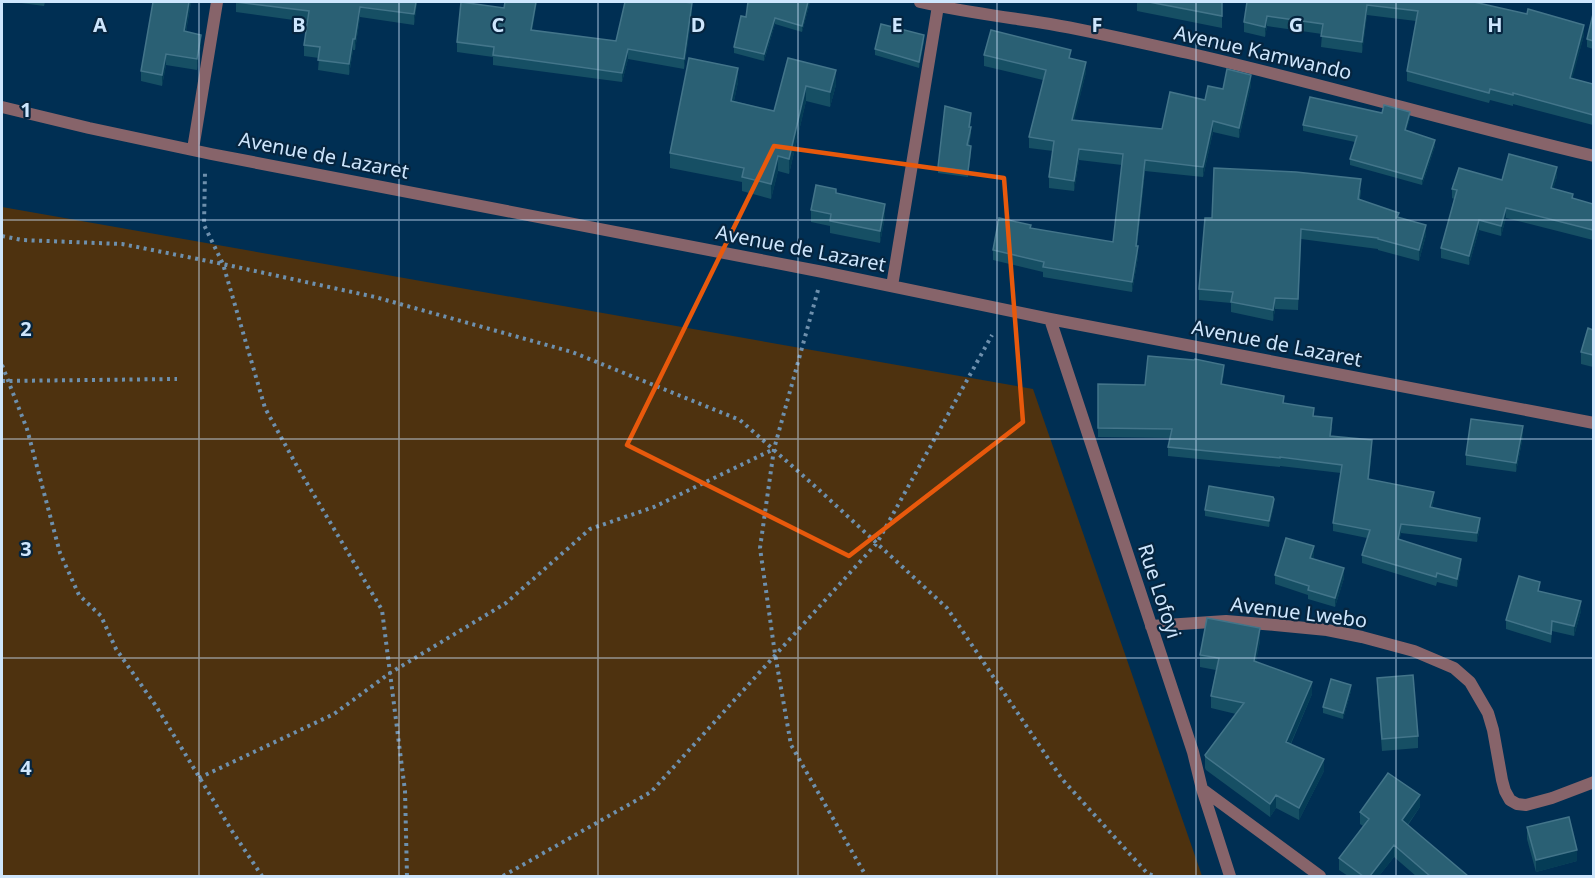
<svg xmlns="http://www.w3.org/2000/svg" width="1595" height="878" font-family="'Noto Sans',sans-serif">
	<style>
		.green { fill: #4e320f }
		.lines { fill: none; stroke-linecap: round; stroke-linejoin: round }
		.path { stroke: #6e90ad; stroke-width: 4; stroke-dasharray: 3 4.5; stroke-linecap: butt }
		.street { stroke: #87646a; stroke-width: 12 }
		.wall { fill: #164f64 }
		.shaded-wall { fill: #053c56 }
		.building { fill: #2a6074; stroke: #43758a; stroke-width: 1.5 }
		.marked { fill: none; stroke: #e8590c; stroke-width: 4.5; stroke-linejoin: round }
		.grid { fill: none; stroke: #cee6fd; stroke-width: 1.5; stroke-opacity: 0.55 }
		.labels { text-anchor: middle; dominant-baseline: central; stroke-width: 4.5; stroke-linejoin: round; paint-order: stroke }
		.street-label { font-size: 20px; fill: #cee6fd; stroke: #06253f }
		.grid-label { font-size: 20px; text-anchor: middle; font-weight: bold; fill: #cee6fd; stroke: #06253f; stroke-width: 4.5; stroke-linejoin: round; paint-order: stroke }
	</style>
	<rect width="100%" height="100%" fill="#002f53"/>
	<path class="green" d="M2 207 1033 389 1202 876H2Z"/>
	<g class="lines">
		<path class="path" d="M2 236 22 240 122 244 223 264 204 225 205 173
			M818 290 774 449 760 548 775 654 791 745 866 876
			M2 365 27 429 60 553 79 595 101 616 116 649 156 706 232 831 262 876
			M2 381 177 379
			M199 778 334 714 390 673 506 603 590 529 654 507 774 449
			M407 876 405 791 382 610 298 468 265 408 223 264 375 297 572 352 740 420 817 488 947 608 1062 779 1147 873 1154 876
			M503 876 651 792 877 543 992 335"/>
		<path class="street" d="M920 2C962 12 1006 17 1050 24 1096 32 1142 43 1188 53 1324 84 1458 124 1594 156
			M2 107 89 128 211 154 823 272 1050 319 1594 423
			M193 149 217 2
			M892 286 938 6
			M1050 319 1193 752 1202 789 1230 876
			M1151 626 1226 621 1275 625 1327 630 1362 637 1414 651 1454 668 1470 682 1488 713 1493 730 1502 780 1505 791 1510 800 1517 804 1526 805 1552 798 1594 782
			M1202 789 1320 876"/>
	</g>
	<path class="wall" d="M14 2H45L44 6Z
		M153 2H191L186 32 201 45 197 70 166 65 162 86 141 81V71Z
		M236 2H417L414 25 360 17 355 50H353L349 75 318 70 319 58 304 56V45L308 22 236 12Z
		M748 2H810L802 32 775 24 764 61 734 53V47L746 17Z
		M1137 2H1222V28L1137 11Z
		M1247 2H1474L1584 35 1572 78 1593 84V125L1513 104V106L1490 100 1489 103 1407 81V71L1416 21 1367 15 1362 53 1321 47 1322 34 1267 26 1265 37 1244 32V22Z
		M692 13 684 69 628 59 622 82 493 65V57L457 52V42L532 30 616 41Z
		M1593 14V49L1587 47V39Z
		M924 41 919 68 875 55V49Z
		M984 55 1071 58 1086 72 1074 120 1162 129 1205 100 1223 89 1251 85 1239 138 1213 132 1203 177 1145 171 1137 246 1138 257 1132 292 1043 277V272L993 260V250L1031 228 1113 242 1122 165 1079 160 1074 191 1049 188V177L1053 151 1029 148V137L1043 80 984 66Z
		M788 58 836 85 830 107 806 101 789 174 778 171 771 199 742 191V182L670 168V153L738 82 734 101 774 111Z
		M1382 113 1410 118 1406 130 1435 146 1422 185 1350 165V159L1355 142 1303 131V125Z
		M971 119 970 127 971 133 969 146 971 152 968 177 938 173V167Z
		M1557 176 1553 189 1573 198 1593 204V240L1506 218 1501 236 1479 230 1469 265 1441 258V248L1454 199 1452 198V189L1502 180Z
		M1361 190 1360 199 1399 218 1426 235 1419 261 1378 250V249L1301 239 1298 310 1275 309 1273 321 1231 312V303L1199 300V289L1212 218Z
		M836 193 852 197 885 216 880 243 830 233V226L811 222V210Z
		M1593 330V367L1581 364V352Z
		M1224 373 1222 384 1284 404 1314 417 1332 427 1331 436 1372 449 1369 479 1434 500 1432 508 1480 527 1477 542 1401 533 1399 540 1461 567 1457 587 1437 582 1436 586 1362 563V555L1367 538 1333 531V523L1341 473 1280 466V467L1168 456V447L1170 438 1098 437V384L1145 385Z
		M1523 436 1516 472 1466 465V455Z
		M1274 505 1269 527 1205 516V510Z
		M1314 556 1313 559 1344 578 1335 607 1308 599V595L1275 584V575Z
		M1540 591 1581 611 1574 636 1552 631 1551 643 1506 629V620Z
		M1260 641 1256 661 1312 694 1291 744 1324 771 1299 820 1276 808 1270 817 1206 770 1205 768V755L1236 714 1211 708V696L1216 670 1200 667V655Z
		M1377 678 1418 736V748L1382 751 1377 689Z
		M1351 691 1343 719 1323 713V707Z
		M1420 807 1408 825 1468 876H1416L1394 857 1379 876H1348L1339 870V858L1363 826 1360 824V812Z
		M1527 827 1577 861 1536 872 1527 839Z"/>
	<path class="shaded-wall" d="M189 2H191L184 42V31Z
		M416 2H417L414 25V14Z
		M536 2H537L531 40V30Z
		M808 2H810L802 32V26Z
		M692 3V13L684 69V59Z
		M1367 5V15L1362 53V42Z
		M360 7V17L355 50V39Z
		M1267 16V26L1265 37V27Z
		M775 18V24L764 61V54Z
		M1584 25V35L1570 88V78Z
		M201 35V45L197 70V59Z
		M924 35V41L919 68V62Z
		M353 39V50L349 75V64Z
		M628 49V59L622 82V73Z
		M166 54V65L162 86V75Z
		M1086 62V72L1072 130V120Z
		M738 68V82L731 115V101Z
		M836 70V85L830 107V92Z
		M1251 75V85L1239 138V128Z
		M806 86V101L789 174V159Z
		M1410 112V118L1405 136V130Z
		M1213 121V132L1203 177V167Z
		M1435 140V146L1422 185V179Z
		M971 146V152L968 177V171Z
		M1079 149V160L1074 191V181Z
		M778 156V171L771 199V184Z
		M1145 160V171L1136 256 1138 246V257L1132 292V282Z
		M1557 167V176L1551 198V188Z
		M885 204V216L880 243V231Z
		M1506 208V218L1501 236V226Z
		M1479 220V230L1469 265V256Z
		M1426 225V235L1419 261V250Z
		M1275 298V309L1273 321V310Z
		M1224 365V373L1221 392V384Z
		M1523 426V436L1516 472V463Z
		M1372 440V449L1368 487V479Z
		M1434 492V500L1430 516V507Z
		M1274 499V505L1269 527V521Z
		M1480 518V527L1477 542V533Z
		M1401 524V533L1398 548V539Z
		M1314 546V556L1310 567V558Z
		M1461 559V567L1457 587V579Z
		M1344 568V578L1335 607V598Z
		M1581 601V611L1574 636V626Z
		M1260 628V641L1254 673V661Z
		M1312 682V694L1286 754V742Z
		M1351 685V691L1343 719V713Z
		M1324 759V771L1299 820V808Z
		M1276 795V808L1270 817V804Z
		M1420 795V807L1402 832V820Z
		M1394 845V857L1379 876H1370Z
		M1577 850V861L1536 872V860Z"/>
	<path class="building" d="M153 2H189L184 31 201 35 197 59 166 54 162 75 141 71Z
		M236 2H416L414 14 360 7 355 39H353L349 64 318 60 320 47 304 45 309 11Z
		M461 2 504 8 505 2H536L531 30 616 41 625 2H684L692 3 684 59 628 49 622 73 493 55 494 47 457 42Z
		M748 2H808L802 26 775 18 764 54 734 47 741 16 746 17Z
		M1149 2H1222V16Z
		M1247 2H1474L1527 14 1528 9 1584 25 1570 78 1593 84V115L1513 93V95L1490 89 1489 93 1407 71 1418 11 1367 5 1362 42 1321 36 1323 24 1267 16 1265 27 1244 22Z
		M1593 14V41L1587 39Z
		M881 24 924 35 919 62 875 49Z
		M991 30 1071 50 1069 58 1086 62 1072 120 1162 129 1170 92 1205 100 1208 86 1223 89 1227 69 1251 75 1239 128 1213 121 1203 167 1145 160 1136 246H1138L1132 282 1043 267 1044 262 993 250 999 218 1031 225 1030 228 1113 242 1123 154 1079 149 1074 181 1049 177 1054 141 1029 137 1046 70 984 55Z
		M689 58 738 68 731 101 774 111 788 58 836 70 830 92 806 86 789 159 778 156 771 184 742 177 744 168 670 153Z
		M1310 97 1382 113 1384 105 1410 112 1405 130 1435 140 1422 179 1350 159 1357 136 1303 125Z
		M945 106 971 113 969 127H971L967 145 971 146 968 171 938 167Z
		M1509 154 1557 167 1551 188 1573 194 1572 198 1593 204V230L1506 208 1501 226 1479 220 1469 256 1441 248 1457 190 1452 189 1459 168 1502 180Z
		M1214 168 1296 172 1361 179 1358 199 1399 213 1397 217 1426 225 1419 250 1378 239V238L1301 229 1298 299 1275 298 1273 310 1231 302 1233 292 1199 289 1205 218H1212Z
		M816 185 836 189V193L885 204 880 231 830 221 831 214 811 210Z
		M1588 328 1593 330V355L1581 352Z
		M1148 356 1194 360 1195 359 1224 365 1221 384 1284 396 1283 403 1314 408 1313 416 1332 418 1330 436 1372 440 1368 479 1434 492 1430 507 1480 518 1477 533 1401 524 1398 539 1461 559 1457 579 1437 573 1436 577 1362 555 1370 530 1333 523 1342 465 1280 457V458L1168 447 1172 429 1098 428V384L1145 385Z
		M1471 419 1523 426 1516 463 1466 455Z
		M1209 486 1273 497 1274 499 1269 521 1205 510Z
		M1286 538 1314 546 1310 558 1344 568 1335 598 1308 590 1309 586 1275 575Z
		M1519 576 1540 582 1538 591 1581 601 1574 626 1552 621 1551 634 1506 620Z
		M1207 618 1260 628 1254 661 1312 682 1286 742 1324 759 1299 808 1276 795 1270 804 1206 757 1205 755 1244 703 1211 696 1219 658 1200 655Z
		M1413 675 1418 736 1382 739 1377 678Z
		M1331 679 1351 685 1343 713 1323 707Z
		M1388 773 1420 795 1402 820 1468 876H1430L1394 845 1370 876H1363L1339 858 1369 819 1360 812Z
		M1569 817 1577 850 1536 860 1527 827Z"/>
	<path class="marked" d="M774 146 1004 178 1023 422 849 556 627 445Z"/>
	<path class="grid" d="M199 2V876M399 2V876M598 2V876M798 2V876M997 2V876M1196 2V876M1396 2V876M2 220H1594M2 439H1594M2 658H1594"/>
	<g class="labels">
		<g class="street-label">
			<text transform="translate(1263 52) rotate(13)">Avenue Kamwando</text>
			<text transform="translate(324 155) rotate(11)">Avenue de Lazaret</text>
			<text transform="translate(801 248) rotate(11)">Avenue de Lazaret</text>
			<text transform="translate(1277 343) rotate(11)">Avenue de Lazaret</text>
			<text transform="translate(1160 591) rotate(72)">Rue Lofoyi</text>
			<text transform="translate(1299 612) rotate(7)">Avenue Lwebo</text>
		</g>
	</g>
	<g class="grid-label">
		<text x="100" y="32">A</text>
		<text x="299" y="32">B</text>
		<text x="498" y="32">C</text>
		<text x="698" y="32">D</text>
		<text x="897" y="32">E</text>
		<text x="1097" y="32">F</text>
		<text x="1296" y="32">G</text>
		<text x="1495" y="32">H</text>
		<text x="26" y="117">1</text>
		<text x="26" y="336">2</text>
		<text x="26" y="556">3</text>
		<text x="26" y="775">4</text>
	</g>
	<rect width="1595" height="878" fill="none" stroke="#cee6fd" stroke-width="6"/>
</svg>
